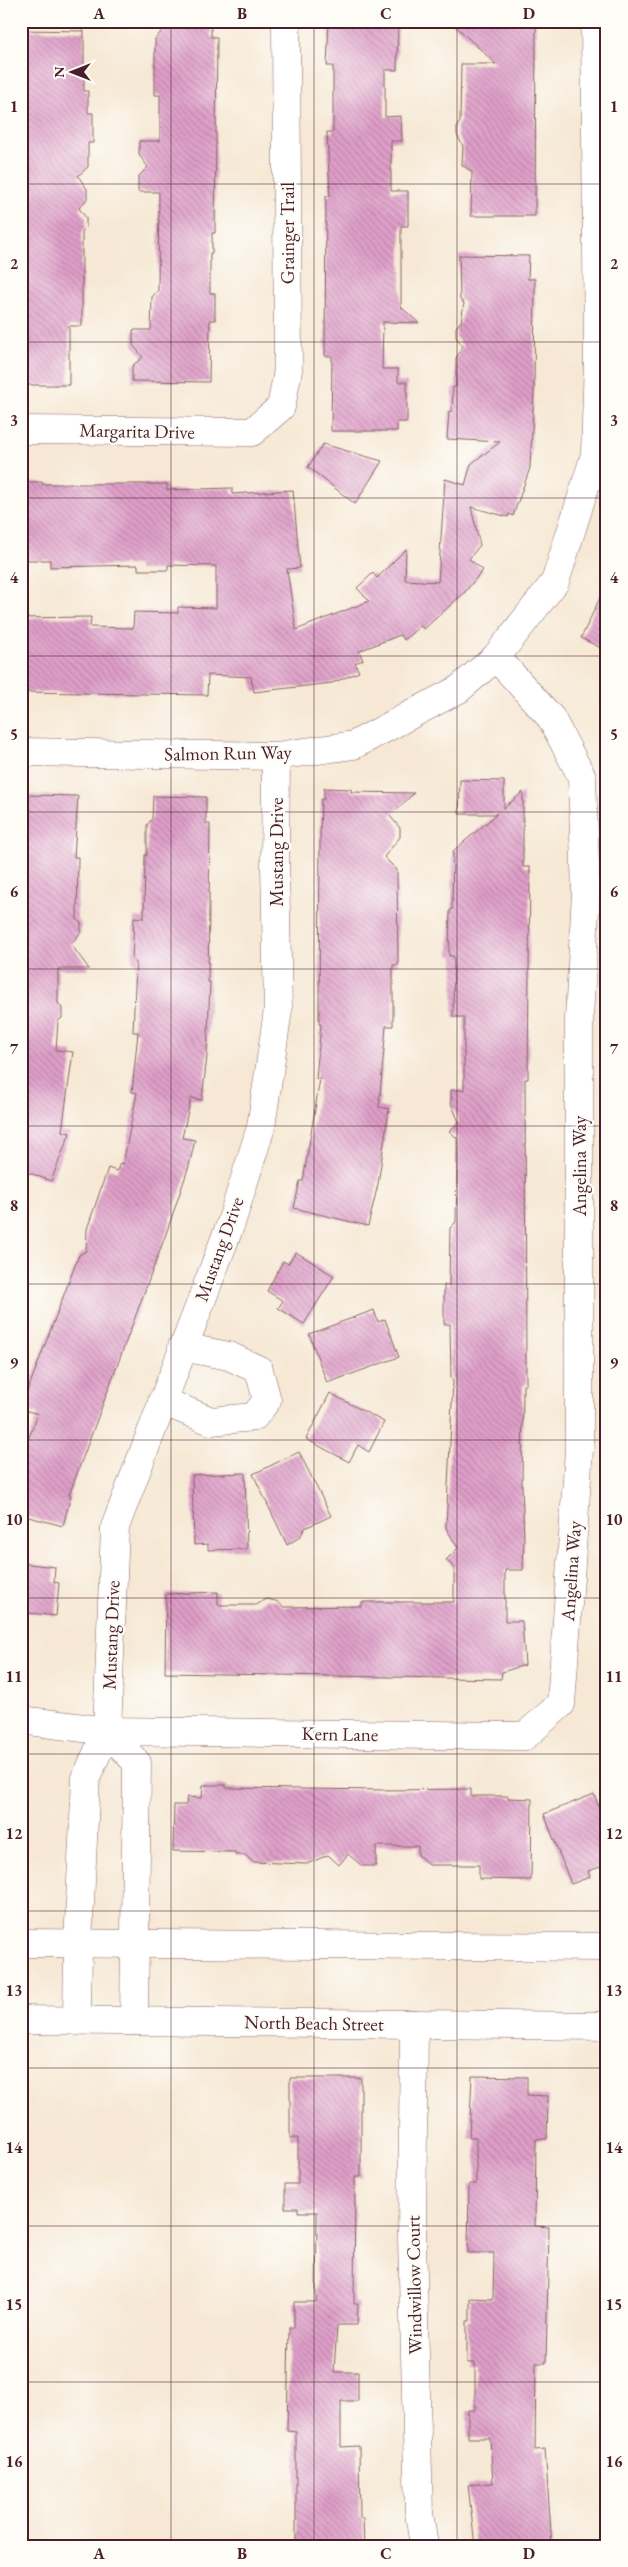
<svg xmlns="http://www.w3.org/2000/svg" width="628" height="2567" font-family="'EB Garamond',serif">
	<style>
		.building { fill: url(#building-back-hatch) }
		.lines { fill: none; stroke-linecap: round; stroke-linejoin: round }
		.minor-casing { stroke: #866566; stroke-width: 29 }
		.major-casing { stroke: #866566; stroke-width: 29 }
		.minor { stroke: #fff; stroke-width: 28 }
		.major { stroke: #fff; stroke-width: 28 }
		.grid { fill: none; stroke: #4a1f2b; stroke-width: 1; stroke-opacity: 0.55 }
		.labels { text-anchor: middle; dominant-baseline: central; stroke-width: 5; stroke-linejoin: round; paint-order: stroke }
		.street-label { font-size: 19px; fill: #4a1f2b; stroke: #fdfcf7 }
		.neatline { fill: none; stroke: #4a1f2b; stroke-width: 2 }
		.grid-label { font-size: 16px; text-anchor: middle; font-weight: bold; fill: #4a1f2b }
	</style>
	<defs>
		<pattern id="building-back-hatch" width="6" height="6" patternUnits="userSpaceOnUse" patternTransform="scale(1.25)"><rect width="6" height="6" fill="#df9fc9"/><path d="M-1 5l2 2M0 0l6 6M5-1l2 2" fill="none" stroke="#b781a3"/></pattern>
	</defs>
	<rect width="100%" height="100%" fill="#fdfcf7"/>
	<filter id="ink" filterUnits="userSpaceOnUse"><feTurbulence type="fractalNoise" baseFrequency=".02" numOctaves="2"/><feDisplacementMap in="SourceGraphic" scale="10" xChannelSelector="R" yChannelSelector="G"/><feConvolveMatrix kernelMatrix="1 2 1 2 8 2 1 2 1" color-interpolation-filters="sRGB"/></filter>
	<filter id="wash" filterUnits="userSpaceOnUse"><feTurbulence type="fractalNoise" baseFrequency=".0096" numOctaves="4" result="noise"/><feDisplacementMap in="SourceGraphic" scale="20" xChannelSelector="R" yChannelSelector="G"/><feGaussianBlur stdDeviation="1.12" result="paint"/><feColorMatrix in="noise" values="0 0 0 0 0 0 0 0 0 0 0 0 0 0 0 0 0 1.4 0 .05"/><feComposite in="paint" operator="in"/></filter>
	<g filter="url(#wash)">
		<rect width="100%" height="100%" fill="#f6e8d4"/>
		<g id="blocks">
			<path class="building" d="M161 21H211V37H217L215 233H212V253H210V293H215V320H210L209 382 132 381V366L143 357 133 345V330H151L152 297 158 290 159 192H138V177L148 167 139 155V141H160V95H155V39L161 32Z
				M329 21H398L397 70H385V117L401 116 402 141H391V191H408V226H401V307L419 323 383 322 382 369H398V382H407V422H397V431H331L332 356H325L326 196H330L327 132H333V66H327Z
				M450 21H536L535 216H471L472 172 462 165 463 146 457 135V126L460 122 461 64H496Z
				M21 30 84 31V91H88V113H93V143H88V167L78 176 87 189V199L79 208 86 218V228L82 232V326H69V385H25V370H21Z
				M459 255 529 256 528 279H535L534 392 530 468 513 516 509 514 508 517 471 507 480 545 469 559 483 570 464 593 424 629 420 626 404 640 400 635 359 651 363 660 355 663 359 672 332 683 254 692 251 677 208 675 207 695 21 692V618L91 617 90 627 133 628 134 612 178 613V607L216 608V566L168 565V570H138V565L50 567V560H21V482H42V484H167V490L232 488V494L293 490 300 568 287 569 296 630 369 601 357 588 373 573 377 578 406 549 405 580 438 582 445 479 465 485 471 464 500 442 447 439 449 411H452L453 387H456V358L463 346 456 337V327L461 322 464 303 460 300Z
				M323 444 382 461 355 504 308 467Z
				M607 583V651L581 638Z
				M460 780 504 781V808L523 792V867H530L528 1079H525L526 1385H523L522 1486 524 1539 523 1570H505V1621H522L525 1665 502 1672 501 1679 165 1673 166 1594 218 1592V1605H255L267 1599 276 1601 284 1607 362 1606V1602H454V1567L446 1560 458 1548 446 1528 453 1381 451 1379 450 1324H444V1285H449L450 1228 456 1222 457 1169V1138L449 1131 459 1122 451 1103V1090H464V1017H453L454 956H449L450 910H452L453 851 497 814H459Z
				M324 788 351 789V792L414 793 390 816 400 828V837L384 857 397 870 398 965H393V1026H386L379 1107 389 1109 378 1184 368 1226 294 1208 300 1181H303L320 1079H316L321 1024H319L320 838 321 799H324Z
				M21 795 78 796 74 857H78L77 919 81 923V932L71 944 89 969H58V1003L62 1008V1018L58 1021 56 1050 73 1052 62 1131 70 1133 51 1181 21 1170Z
				M153 796 206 797V824H210L208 982H210L207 1056 202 1100 191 1098 182 1138 195 1140 189 1166 166 1234 69 1495H71L63 1526 21 1515V1458L38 1414 21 1409V1394L27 1392 79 1255 86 1251 87 1229 108 1168 117 1171 120 1163 123 1164 137 1093 132 1092 138 1032H133L136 963 132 960 134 917 144 918 145 855H147V825L152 819Z
				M296 1252 334 1276 304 1324 278 1308 283 1301 267 1291 283 1261 288 1264Z
				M374 1310 378 1322 385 1319 399 1357 327 1383 309 1334Z
				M330 1393 384 1422 369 1452 358 1445 349 1462 306 1439Z
				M299 1452 331 1516 305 1528 300 1537 287 1545 253 1474Z
				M245 1473 247 1549 208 1550V1544L194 1545 192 1475Z
				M21 1563 55 1567 54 1582 59 1583 56 1616 21 1612Z
				M203 1785H226V1788L384 1790 471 1789V1796H508V1798L532 1799 531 1880 479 1879V1865H429L418 1855V1846H376V1866H362L348 1854 339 1865 328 1855 307 1864 253 1862 245 1855H235V1852L173 1851 174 1805H186L187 1797 202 1798Z
				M594 1794 607 1827V1865L588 1871 590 1877 571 1884 544 1814Z
				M472 2076 527 2077V2095L548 2096 547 2139H536L535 2226 549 2227 546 2363H536L535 2450 545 2449 552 2546H475L468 2485 493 2483 490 2438H468V2410H475V2363H467V2321H470V2298L493 2299 494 2253H468L469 2184H476V2138H469Z
				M290 2078H361V2177H355L354 2303H358L357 2325H337L334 2372H358V2401H341V2447L359 2446 360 2518H363L364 2546H296V2432L287 2431 289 2328H294V2302H316L317 2212H298V2208H285V2184H298V2138H290Z"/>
		</g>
	</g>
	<g filter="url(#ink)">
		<use href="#blocks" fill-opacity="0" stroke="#866566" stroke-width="1"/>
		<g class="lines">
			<g class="minor-casing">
				<path id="minor" d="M21 430 252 432 281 407 288 370 286 21
					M21 752 276 756 354 745 459 689 496 657 555 582 595 455 598 359 595 21
					M162 1401 211 1421 254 1417 267 1400 259 1370 229 1356 182 1347
					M21 1720 107 1731 525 1736 561 1704 579 1450V1018L586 893 582 777 551 718 496 657
					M107 1731 137 1763 134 2021
					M77 2021 78 1943 86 1778 107 1731 115 1527 231 1223 261 1127 278 1010 275 866 276 756
					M414 2024 412 2238 419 2513 424 2546"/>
			</g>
			<g class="major-casing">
				<path id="major" d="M21 1943 607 1947
					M21 2020 607 2026"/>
			</g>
			<use href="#minor" class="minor"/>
			<use href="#major" class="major"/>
		</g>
	</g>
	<path class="grid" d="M171 21V2546M314 21V2546M457 21V2546M21 184H607M21 342H607M21 498H607M21 656H607M21 812H607M21 969H607M21 1126H607M21 1284H607M21 1440H607M21 1598H607M21 1754H607M21 1911H607M21 2068H607M21 2226H607M21 2382H607"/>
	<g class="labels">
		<g class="street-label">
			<text transform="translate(287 233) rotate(-90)">Grainger Trail</text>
			<text transform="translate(137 431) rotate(1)">Margarita Drive</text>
			<text transform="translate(228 753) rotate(-1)">Salmon Run Way</text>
			<text transform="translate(276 852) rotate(-90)">Mustang Drive</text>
			<text transform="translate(579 1166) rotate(-90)">Angelina Way</text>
			<text transform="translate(219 1249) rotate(-70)">Mustang Drive</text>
			<text transform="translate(571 1571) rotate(-86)">Angelina Way</text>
			<text transform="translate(111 1635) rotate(-88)">Mustang Drive</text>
			<text transform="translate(340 1734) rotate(1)">Kern Lane</text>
			<text transform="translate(314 2023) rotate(1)">North Beach Street</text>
			<text transform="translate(414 2285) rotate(-91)">Windwillow Court</text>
		</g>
	</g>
	<rect width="628" height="2567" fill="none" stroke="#fdfcf7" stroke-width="55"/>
	<g transform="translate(72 72) rotate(270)" stroke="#fdfcf7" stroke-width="4" paint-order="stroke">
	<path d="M0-4L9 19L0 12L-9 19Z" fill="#4a1f2b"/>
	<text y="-8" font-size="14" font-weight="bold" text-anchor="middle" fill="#4a1f2b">N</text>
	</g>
	<rect x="28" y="28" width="572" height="2512" class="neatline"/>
	<g class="grid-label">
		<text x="99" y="19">A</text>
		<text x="242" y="19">B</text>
		<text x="386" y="19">C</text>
		<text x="529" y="19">D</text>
		<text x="14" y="112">1</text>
		<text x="614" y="112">1</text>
		<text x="14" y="269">2</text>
		<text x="614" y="269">2</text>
		<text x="14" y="426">3</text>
		<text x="614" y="426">3</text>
		<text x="14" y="583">4</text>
		<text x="614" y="583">4</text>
		<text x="14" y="740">5</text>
		<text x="614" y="740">5</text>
		<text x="14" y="897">6</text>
		<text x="614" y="897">6</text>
		<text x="14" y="1054">7</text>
		<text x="614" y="1054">7</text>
		<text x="14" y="1211">8</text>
		<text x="614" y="1211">8</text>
		<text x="14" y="1368">9</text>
		<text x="614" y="1368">9</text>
		<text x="14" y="1525">10</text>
		<text x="614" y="1525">10</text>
		<text x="14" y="1682">11</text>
		<text x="614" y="1682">11</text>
		<text x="14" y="1839">12</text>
		<text x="614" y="1839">12</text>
		<text x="14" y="1996">13</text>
		<text x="614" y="1996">13</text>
		<text x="14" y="2153">14</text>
		<text x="614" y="2153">14</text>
		<text x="14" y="2310">15</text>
		<text x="614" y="2310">15</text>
		<text x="14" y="2467">16</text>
		<text x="614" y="2467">16</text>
		<text x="99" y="2559">A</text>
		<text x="242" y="2559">B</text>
		<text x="386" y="2559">C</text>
		<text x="529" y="2559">D</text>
	</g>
</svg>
